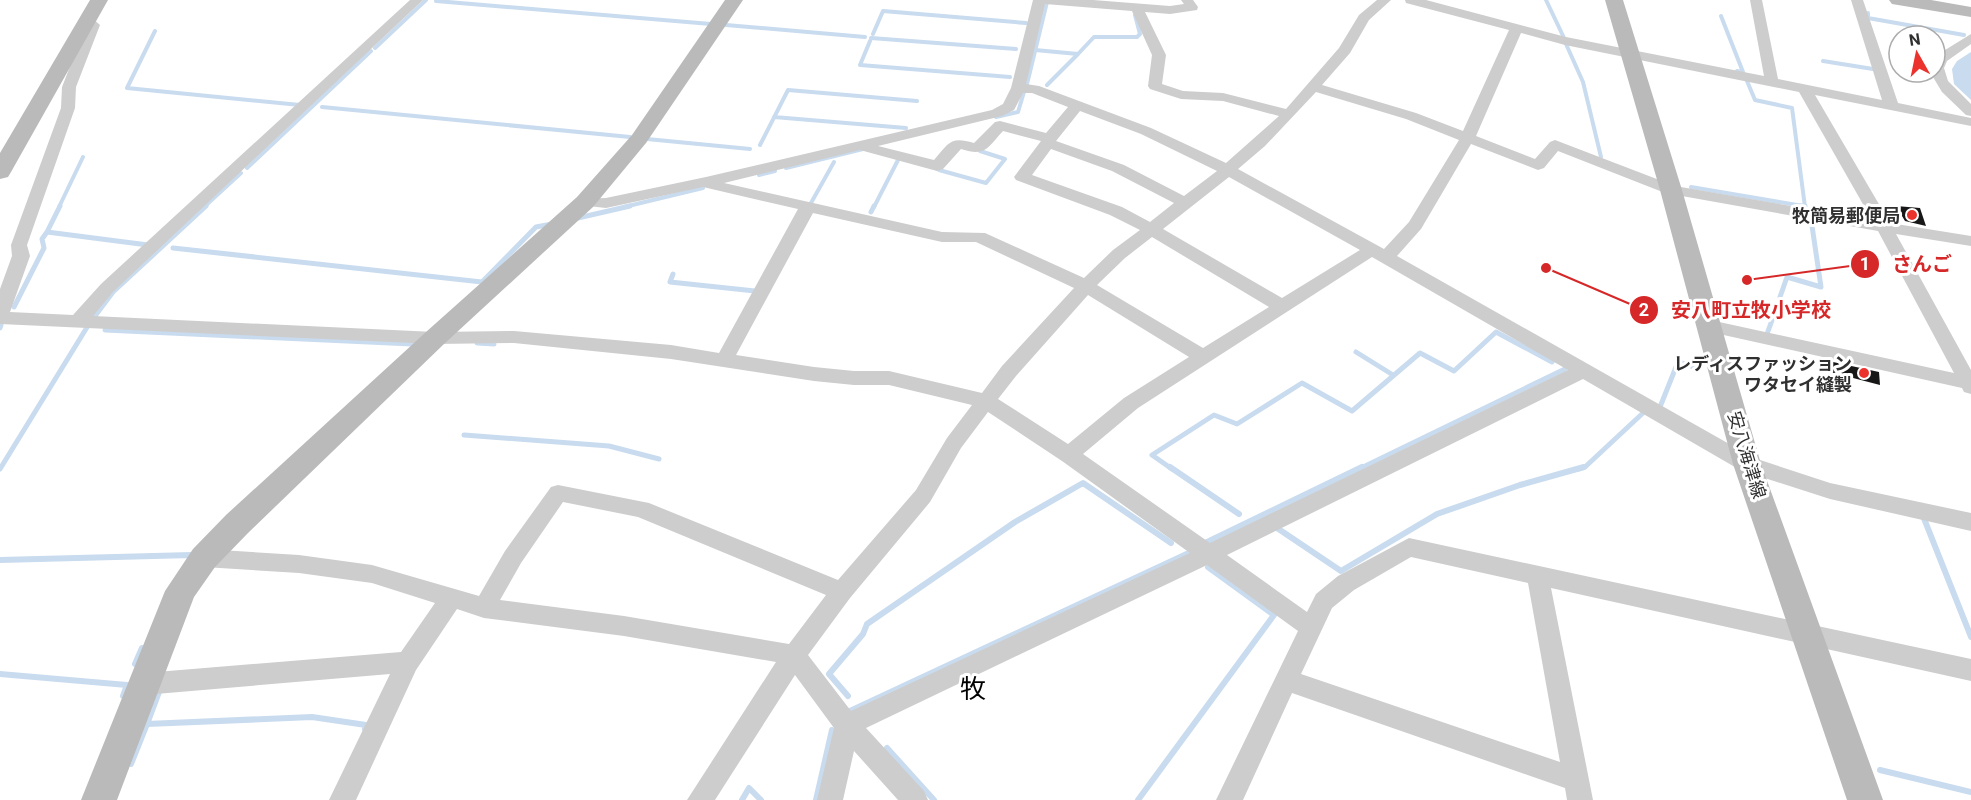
<svg xmlns="http://www.w3.org/2000/svg" width="1971" height="800" font-family="Roboto,'Noto Sans JP',sans-serif">
	<style>
		.water { fill: #c9dbee }
		.lines { fill: none; stroke-linecap: round; stroke-linejoin: round }
		.stream-far2 { stroke: #c9dbee; stroke-width: 4 }
		.stream-far1 { stroke: #c9dbee; stroke-width: 5 }
		.stream { stroke: #c9dbee; stroke-width: 6 }
		.building { fill: #171717 }
		.street { fill: #cdcdcd; fill-rule: evenodd }
		.secondary { fill: #bababa; fill-rule: evenodd }
		.poi-dot { fill: #ec322c; stroke: #fff; stroke-width: 2 }
		.labels { text-anchor: middle; dominant-baseline: central; stroke-width: 6; stroke-linejoin: round; paint-order: stroke }
		.poi-label { font-size: 18px; font-weight: bold; fill: #303030; stroke: #fff; text-anchor: end }
		.street-label { font-size: 18px; fill: #303030; stroke: #fff }
		.near-quarter-label { font-size: 26px; fill: #000; stroke: #fff }
		.leader { fill: none; stroke: #d62828; stroke-width: 2 }
		.callout-dot { fill: #d62828; stroke: #fff; stroke-width: 2 }
		.mark-label { font-size: 18px; text-anchor: middle; font-weight: bold; fill: #fff }
		.callout-label { font-size: 20px; text-anchor: middle; font-weight: bold; fill: #d62828; stroke: #fff; stroke-width: 6; stroke-linejoin: round; paint-order: stroke }
	</style>
	<rect width="100%" height="100%" fill="#fff"/>
	<path class="water" d="M1971 52V100L1954 84 1952 69 1957 61Z"/>
	<g class="lines">
		<path class="stream-far2" d="M1546 0 1565 40
			M436 1 711 24
			M1868 13V18L1964 35
			M1721 16 1743 72 1737 71
			M726 25 865 37
			M155 31 127 88 300 105
			M873 34 883 11 1026 23
			M871 38 1016 49
			M870 41 860 65 1010 77
			M1566 44 1583 82 1601 157
			M375 48 426 0
			M1035 50 1078 54 1094 37H1137L1140 34 1135 15
			M1823 61 1873 69
			M1747 81 1755 100 1792 108 1805 207
			M1027 84 1047 2
			M1047 85 1078 54
			M322 107 630 137
			M774 117 906 128
			M996 117 1018 112 1024 92
			M647 139 750 149
			M760 145 788 90 917 101
			M247 168 371 51
			M786 168 863 149
			M939 170 986 183 1005 159 980 151
			M759 175 775 171
			M1691 187 1803 206
			M811 203 834 162
			M59 207 83 157
			M204 207 241 173
			M624 207 703 188
			M874 207 898 160"/>
		<path class="stream-far1" d="M1800 206H1803
			M1805 206V209
			M871 212 874 206
			M578 218 630 206
			M47 232 60 206
			M173 248 482 282
			M673 274 670 282 755 291
			M482 282 536 227 552 224
			M1780 297 1787 277 1821 287 1811 219
			M14 307 44 248 42 239 47 232 148 245
			M95 316 113 292 206 206
			M0 328 1 325
			M105 330 412 344
			M1767 334 1775 312
			M477 343 494 344
			M1356 352 1393 375
			M1660 407 1678 362 1698 368
			M464 435 609 446 659 459
			M0 469 89 324
			M1172 469 1152 455 1214 415 1237 424 1302 383 1352 411 1420 353 1454 371 1496 332 1552 362
			M1359 469 1565 369
			M1579 469 1585 467 1643 413"/>
		<path class="stream" d="M1170 467 1239 514
			M1923 516 1971 637
			M1277 528 1341 571 1437 514 1520 485 1584 467
			M1203 544 1362 467
			M0 560 192 555 190 558
			M135 664 142 648
			M0 674 127 685 123 696
			M848 696 829 674 863 634 867 624 1015 522 1083 483 1171 543
			M850 711 1191 552
			M147 724 159 692
			M887 748 934 800
			M131 764 147 724 312 717 366 725 365 729
			M1880 770 1971 792
			M742 800 749 788 761 800
			M816 800 832 730
			M1138 800 1274 615 1208 567"/>
	</g>
	<path class="building" d="M1896 206 1920 208 1926 226 1905 221Z
		M1833 362 1879 372 1880 385 1830 372Z"/>
	<g class="lines">
		<path class="street" d="M410 0H423L113 292 93 316 435 332 514 331 671 345 719 353 798 209 703 187 606 208 579 205 577 202 579 199 606 198 706 177 992 110 1003 104 1011 88 1033 0H1093L1170 6 1184 4 1181 0H1193L1198 7 1197 10 1170 14 1145 12 1166 55 1162 84 1183 91 1223 93 1286 109 1339 48 1359 15 1377 0H1391L1369 20 1350 53 1322 85 1416 113 1463 131 1509 30 1406 3 1405 0H1426L1566 37 1764 76 1750 0H1762L1778 79 1882 100 1851 0H1863L1898 103 1971 118V126L1815 95 1890 223 1971 236V246L1896 234 1971 370V394L1964 392 1962 388 1710 332 1704 330 1701 326 1704 322 1710 320 1954 373 1878 231 1665 193 1558 151 1544 168 1538 170 1471 144 1421 229 1397 256 1754 458 1830 483 1971 513V531L1830 499 1740 470 1583 379 1227 555 1307 612 1316 594 1338 576 1409 538 1971 659V681L1551 588 1593 800H1567L1565 788 1292 693 1243 800H1216L1298 631 1207 565 866 728 924 791 928 800H898L854 751 843 800H817L834 728 795 675 715 800H687L776 662 624 636 484 618 457 609 416 670 356 800H329L390 674 144 695 135 692 132 684 135 676 144 673 401 652 435 603 372 583 299 573 204 567 196 564 193 558 196 552 204 549 299 555 372 565 479 596 505 551 551 487 558 485 649 503 838 580 916 490 947 438 972 405 889 385H854L814 381 671 359 514 343 435 344 0 324V289L12 256 11 245 61 108 62 87 86 26 80 21 82 18H92L100 25 76 87 75 108 27 245 30 256 10 312 73 315 101 284ZM1045 4 1132 11 1152 55 1148 86 1150 89 1181 99 1223 101 1279 116 1226 163 1151 128 1039 86 1026 84ZM1521 33 1565 45 1799 92 1872 220 1675 186 1555 140 1550 142 1535 159 1476 136ZM1316 92 1406 119 1459 140 1409 222 1384 249 1238 169 1265 146ZM1023 93H1032L1068 107 1046 133 1000 121 995 122 974 143C950 136 949 143 934 160L878 146 1002 116 1014 110ZM1080 111 1141 134 1217 171 1184 196 1124 165 1056 141ZM1003 131 1041 141 1014 177 1016 180 1110 215 1140 230 1113 250 1084 278 985 233 942 232 724 183 860 150 937 171 943 169 961 149C986 157 987 148 1003 131ZM1051 149 1112 171 1174 203 1150 222 1122 207 1032 175ZM1229 177 1360 250 1282 298 1163 229ZM813 213 942 242H976L1074 288 1002 366 982 393 889 371H854L814 367 736 355ZM1152 237 1269 307 1203 348 1097 285 1125 258ZM1372 257 1568 370 1210 543 1083 454 1138 408ZM1088 295 1189 357 1124 398 1068 444 998 399 1016 376ZM988 412 1062 461 1190 553 851 711 808 655 850 598 930 502 961 448ZM563 502 638 517 826 595 789 644 624 616 500 600 521 563ZM1411 557 1528 583 1560 762 1301 674 1332 608 1354 590Z
			M1971 34V44L1947 61 1944 68 1948 81 1971 104V116L1966 115 1942 92 1930 72H1935V57L1937 55Z"/>
		<path class="secondary" d="M90 0H108L11 172 8 177 0 179V153Z
			M725 0H743L646 143 593 207 444 344 248 533 215 567 194 597 117 800H81L165 591 193 549 226 515 426 332 577 197 632 135Z
			M1605 0H1623L1682 190 1761 464 1883 800H1847L1733 464 1660 190Z
			M1889 0H1931L1971 7V17L1898 5 1892 4Z"/>
	</g>
	<g class="poi-dot">
		<circle cx="1912" cy="215" r="6"/>
		<circle cx="1864" cy="373" r="6"/>
	</g>
	<g class="labels">
		<g class="poi-label">
			<text x="1900" y="215">牧簡易郵便局</text>
			<text x="1852" y="363">レディスファッション<tspan x="1852" dy="21">ワタセイ縫製</tspan></text>
		</g>
		<g class="street-label">
			<text transform="translate(1747 455) rotate(73)">安八海津線</text>
		</g>
		<g class="near-quarter-label">
			<text x="973" y="689">牧</text>
		</g>
	</g>
	<path class="leader" d="M1747 280L1865 264M1546 268L1644 310"/>
	<g class="callout-dot">
		<circle cx="1747" cy="280" r="6"/>
		<circle cx="1546" cy="268" r="6"/>
		<circle cx="1865" cy="264" r="15"/>
		<circle cx="1644" cy="310" r="15"/>
	</g>
	<g class="mark-label">
		<text x="1865" y="270">1</text>
		<text x="1644" y="316">2</text>
	</g>
	<g class="callout-label">
		<text x="1922" y="271">さんご</text>
		<text x="1751" y="317">安八町立牧小学校</text>
	</g>
	<g transform="translate(1917 54) rotate(351)"><circle r="28" fill="#ffffff" stroke="#acacac" stroke-width="1.5"/>
	<path d="M0-4.5L10 22L0 15L-10 22Z" fill="#ec322c"/>
	<text y="-9" font-size="16" font-weight="bold" text-anchor="middle" fill="#303030">N</text>
	</g>
</svg>
